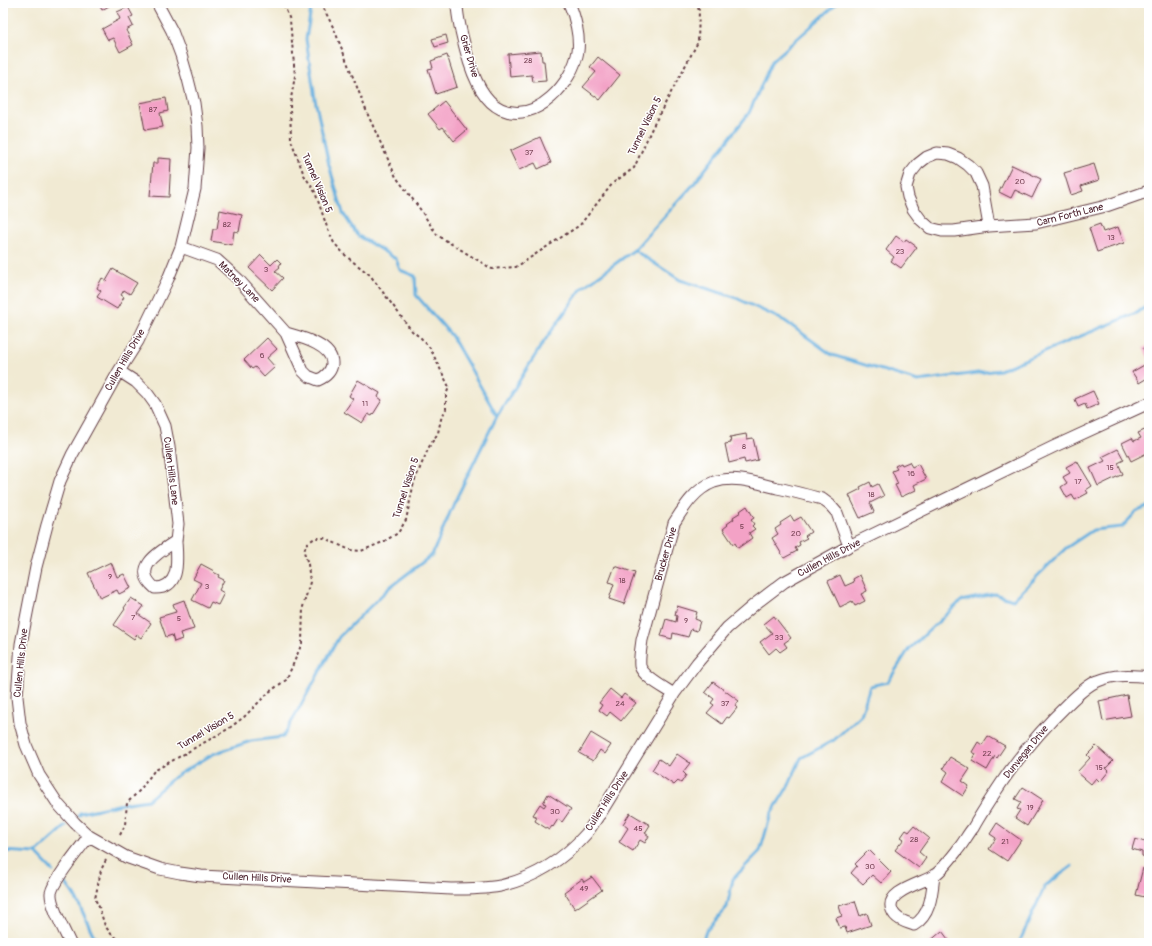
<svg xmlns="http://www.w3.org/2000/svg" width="1152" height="946" font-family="Pangolin,sans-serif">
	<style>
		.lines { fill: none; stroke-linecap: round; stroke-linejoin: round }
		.stream { stroke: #69b1e0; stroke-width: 3 }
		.building { fill: #f3a2c6 }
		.minor-casing { stroke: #633d44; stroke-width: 13 }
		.path { stroke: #633d44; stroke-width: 2; stroke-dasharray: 3 3; stroke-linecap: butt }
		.minor { stroke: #fff; stroke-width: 11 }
		.labels { text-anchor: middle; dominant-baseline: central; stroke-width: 3; stroke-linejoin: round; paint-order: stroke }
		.number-label { font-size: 8px; fill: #744052 }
		.street-label { font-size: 10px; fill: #4a1f2b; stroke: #fff }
	</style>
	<rect width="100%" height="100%" fill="#fff"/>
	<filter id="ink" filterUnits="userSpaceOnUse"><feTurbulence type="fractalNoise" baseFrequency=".025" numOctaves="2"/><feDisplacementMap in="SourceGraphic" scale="8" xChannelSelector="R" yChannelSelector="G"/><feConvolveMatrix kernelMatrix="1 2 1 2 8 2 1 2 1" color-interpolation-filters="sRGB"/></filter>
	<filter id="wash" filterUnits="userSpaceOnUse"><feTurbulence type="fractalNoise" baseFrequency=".012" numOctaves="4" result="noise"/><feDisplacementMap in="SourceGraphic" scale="16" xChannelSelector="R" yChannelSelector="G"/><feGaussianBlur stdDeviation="0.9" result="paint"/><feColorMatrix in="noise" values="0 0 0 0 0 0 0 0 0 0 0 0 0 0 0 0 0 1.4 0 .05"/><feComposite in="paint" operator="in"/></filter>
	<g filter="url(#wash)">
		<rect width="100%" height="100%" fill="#f1ead3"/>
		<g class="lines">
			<path class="stream" d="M312 3 306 39 315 99 329 165 343 213 357 235 396 259 400 270 415 276 416 295 451 335 473 373 497 416
				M634 250 680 280 734 297 785 321 832 355 918 381 1000 370 1136 313 1149 305
				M79 815 80 813 127 803 148 800 174 777 213 754 251 741 283 737 339 637 390 587 432 555 454 503 497 416 543 343 582 288 634 250 693 185 749 113 772 61 832 8 836 3
				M3 851 36 853 53 871
				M36 853 66 826
				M65 883C80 899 86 924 98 943
				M702 943 706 931 727 907 733 879 760 851 771 814 789 785 801 758 834 740 861 715 870 686 888 682 909 649 961 601 994 594 1013 600 1066 548 1093 530 1122 527 1137 511 1149 507
				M1019 943 1045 886 1072 866"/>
		</g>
		<g id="blocks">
			<path class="building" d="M98 3H114L102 10Z
				M128 7 133 16 129 18 133 26 126 30 133 45 120 52 113 38 108 40 102 29 120 19 117 12Z
				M446 35 448 43 435 47 432 39Z
				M541 51 542 61H544L546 81 533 82 532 75 510 77 508 54Z
				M447 55 457 87 436 94 428 69 433 68 431 61Z
				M598 57 620 75 600 100 583 87 596 72 590 67Z
				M166 98 168 111 160 113 163 127 145 130 140 103Z
				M444 101 467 130 454 141 443 127 440 129 428 114Z
				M540 137 551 163 538 169 535 163 519 170 510 151Z
				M158 158 171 159 169 197 150 196 153 163H158Z
				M1094 164 1099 180 1081 186 1083 191 1071 195 1064 173Z
				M1012 165 1041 179 1032 198 1015 190 1011 198 999 192Z
				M220 210 242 215 239 232 234 231 232 245 211 241 213 229H217Z
				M1100 224 1103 232 1118 227 1124 243 1097 252 1089 228Z
				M896 236 904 242 906 239 917 247 901 268 891 261 894 257 886 250Z
				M261 255 271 265 277 259 281 263 279 266 280 267 275 271 283 278 272 290 249 268Z
				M113 269 137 283 130 294 124 290 121 295 124 297 117 309 97 297 101 291 97 288 102 278 106 281Z
				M267 338 277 349 267 358 275 367 264 377 255 367 252 369 244 360Z
				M1149 345V359L1143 348Z
				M1146 364 1149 370V377L1139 383 1132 372Z
				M358 380 380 393 378 397 382 400 372 416 368 414 362 423 344 412 353 399 349 396Z
				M1093 391 1099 404 1087 409 1085 404 1078 407 1075 399Z
				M1149 428V452L1131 461 1122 443 1132 438 1134 441 1141 438 1138 433Z
				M746 434 747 439 753 438 758 460 745 463 744 459 729 463 725 444 731 443 730 437Z
				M1118 449 1124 460 1118 463 1123 474 1098 486 1090 468 1105 461 1102 457Z
				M1077 461 1092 486 1086 490 1088 493 1075 500 1072 495 1067 498 1061 487 1067 483 1063 477 1070 473 1066 467Z
				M909 462 912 467 918 464 926 479 914 485 916 490 901 497 895 485 898 484 892 471 897 469 895 466 901 463 902 465Z
				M870 482 872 487 878 484 884 496 870 503 874 512 860 518 849 495 861 489 860 487Z
				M747 506 754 518 751 520 754 524 752 526 755 529 749 533 752 538 738 548 735 543 733 544 723 529 728 525 727 524 734 519 733 517 741 512 740 511Z
				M791 516 794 521 801 517 811 532 805 536 807 538 799 542 800 545 795 548 797 551 784 558 772 538 778 534 775 529 781 525 780 523Z
				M111 562 117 577 124 574 131 588 119 594 117 590 100 598 88 573Z
				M201 564 214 571 213 572 219 575 218 577 224 580 219 590 224 593 218 605 211 602 208 608 192 600 201 583 193 579Z
				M615 566 635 573 624 604 609 599 614 584 609 582Z
				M840 575 845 586 854 582 853 579 860 575 867 591 861 594 865 601 855 606 852 601 840 607 828 581Z
				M131 598 144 606 138 614 151 623 141 638 137 635 134 639 114 625 125 609 124 608Z
				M184 600 194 629 180 633 182 639 174 642 172 635 166 637 159 617 176 612 173 604Z
				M677 606 697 612 695 619 700 621 697 631 691 629 688 637 673 633 672 639 661 636 666 619 676 622 677 616 675 615Z
				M774 616 791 638 784 643 787 647 780 652 776 648 769 654 760 642 772 633 764 624Z
				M713 682 739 701 735 706 737 708 729 718 727 717 722 724 707 713 714 705 711 703 714 699 705 692Z
				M610 689 621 698 624 694 636 703 621 721 610 712 607 716 599 710 602 705 599 703Z
				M1127 695 1131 716 1103 721 1099 701Z
				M591 733 611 745 605 754 600 750 593 761 579 753Z
				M988 736 1005 746 997 758 995 756 987 770 972 761 976 754 972 752 978 742 982 745Z
				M1096 746 1113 761 1106 768 1109 771 1100 782 1096 778 1091 784 1077 772 1090 758 1087 755Z
				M677 754 690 763 683 772 686 775 681 783 678 781 674 785 652 770 659 759 669 766Z
				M950 757 970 769 962 781 969 786 963 796 942 782 948 772 943 768Z
				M1023 787 1043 800 1027 826 1015 818 1020 810 1017 809 1021 802 1015 799Z
				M548 794 571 809 562 822 558 819 553 827 552 826 549 830 535 821 537 817 533 815 540 804 544 807 546 804 543 803Z
				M630 813 650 825 645 833 649 836 645 843 640 840 633 851 619 842 628 828 623 824Z
				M997 823 1021 840 1007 861 989 849 996 838 990 834Z
				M914 826 929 838 919 852 926 858 919 868 895 850 904 839 901 837 906 830 909 832Z
				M1149 829V858L1142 856V852L1132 849 1135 839 1145 842Z
				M869 850 891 872 881 883 872 875 863 884 851 873 857 866 855 864Z
				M1143 868 1149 870V898L1136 895Z
				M592 877 602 890 575 909 564 892 582 879 584 882Z
				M855 901 860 916 867 913 871 925 847 933 845 927 840 928 836 918 842 916 839 906Z
				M942 931 951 943H930L929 942Z"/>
		</g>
	</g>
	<g filter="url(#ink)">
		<use href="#blocks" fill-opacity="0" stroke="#633d44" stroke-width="1"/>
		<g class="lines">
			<g class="minor-casing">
				<path id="minor" d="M157 3 172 31 181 55 188 79 194 103 197 126 198 148 195 189 181 247 168 279 138 341 119 371 86 430 72 455 60 481 47 525 36 567 21 644 17 697 20 723 26 745 39 775 58 804 75 823 89 836 126 857 160 869 180 873 201 876 451 889C467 889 484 889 500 886 534 878 563 860 586 834 591 828 595 820 600 814L674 694 697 663 727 628 755 604 784 582 849 546 1053 447 1149 403
					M457 3C457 19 462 35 466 51 471 70 481 100 501 109 536 125 573 82 578 51 580 37 575 16 569 3
					M989 226 982 186 976 173 968 165 958 158 948 154 937 153 927 157 918 164 910 174 906 187 908 197 913 209 921 220 930 228 942 231H954L989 226 1036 223 1106 206 1149 191
					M181 247 217 260 238 279 286 333 303 371 308 376 318 380C325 377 331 373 332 364 333 345 300 337 286 333
					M119 371 136 382 147 393 155 404 165 426 169 447 178 524 176 541C159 552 131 568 155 588 181 588 177 560 176 541
					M674 694C665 688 643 677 640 666 639 658 641 648 642 640L674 523C684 507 695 489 714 482 735 475 757 483 777 488 792 491 807 495 822 499L830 505 837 513 849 546
					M934 875C932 893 931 915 914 925 905 922 895 919 892 910 884 891 924 883 935 875 944 868 952 857 959 848 964 842 968 834 973 828 982 812 992 797 1002 782 1021 754 1043 728 1067 705 1074 698 1089 684 1098 681 1115 674 1132 675 1149 677
					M70 943C65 932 50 905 51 893 53 881 80 848 89 836"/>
			</g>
			<path class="path" d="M321 3 334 29 368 115 396 177 420 209 437 235 492 269 516 267 580 225 613 183 634 168 652 128 698 42 699 10 695 3
				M120 835 125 825 127 803 140 790 154 771 228 729 244 717 269 692 286 680 292 667 302 643 303 607 310 582 308 564 304 552 306 544 315 538H324L350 550 361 551 383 542 398 533 406 520 414 482 429 447 438 433 441 419 446 409V395L449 387 430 348 421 338 412 331 370 275 347 257 334 243 328 230 315 192 304 175 291 140 290 104 295 76 290 20 283 3
				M106 860 101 870 95 899 99 907 105 926 112 935 125 943"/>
			<use href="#minor" class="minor"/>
		</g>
	</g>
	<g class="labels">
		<g class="number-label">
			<text x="528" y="60">28</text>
			<text x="153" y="109">87</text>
			<text x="529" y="152">37</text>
			<text x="1020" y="181">20</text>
			<text x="227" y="224">82</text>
			<text x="1111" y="237">13</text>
			<text x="900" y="251">23</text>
			<text x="266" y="269">3</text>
			<text x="262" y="355">6</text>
			<text x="365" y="403">11</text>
			<text x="744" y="446">8</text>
			<text x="1110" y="467">15</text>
			<text x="911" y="473">16</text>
			<text x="1078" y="481">17</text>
			<text x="871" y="494">18</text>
			<text x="742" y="526">5</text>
			<text x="796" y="533">20</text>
			<text x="110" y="576">9</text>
			<text x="622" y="580">18</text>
			<text x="207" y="586">3</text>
			<text x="133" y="617">7</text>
			<text x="179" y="618">5</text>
			<text x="686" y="620">9</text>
			<text x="779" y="637">33</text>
			<text x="620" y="703">24</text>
			<text x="725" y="703">37</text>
			<text x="987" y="753">22</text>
			<text x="1099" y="767">15</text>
			<text x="1030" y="807">19</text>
			<text x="555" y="811">30</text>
			<text x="638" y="828">45</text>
			<text x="914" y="839">28</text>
			<text x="1005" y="841">21</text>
			<text x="870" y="866">30</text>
			<text x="584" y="888">49</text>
		</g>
		<g class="street-label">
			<text transform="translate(469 56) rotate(73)">Grier Drive</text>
			<text transform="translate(645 126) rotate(-64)">Tunnel Vision 5</text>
			<text transform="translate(317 183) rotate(67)">Tunnel Vision 5</text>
			<text transform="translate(1070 215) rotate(-14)">Carn Forth Lane</text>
			<text transform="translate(239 282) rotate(45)">Matney Lane</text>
			<text transform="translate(125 360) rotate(-60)">Cullen Hills Drive</text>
			<text transform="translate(171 471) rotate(83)">Cullen Hills Lane</text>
			<text transform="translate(406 488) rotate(-72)">Tunnel Vision 5</text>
			<text transform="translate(666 554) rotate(-74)">Brucker Drive</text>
			<text transform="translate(829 558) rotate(-28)">Cullen Hills Drive</text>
			<text transform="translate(21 663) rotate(-84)">Cullen Hills Drive</text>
			<text transform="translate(206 731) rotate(-31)">Tunnel Vision 5</text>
			<text transform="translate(1026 752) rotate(-51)">Dunvegan Drive</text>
			<text transform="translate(607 801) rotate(-57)">Cullen Hills Drive</text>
			<text transform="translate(257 878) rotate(3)">Cullen Hills Drive</text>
		</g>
	</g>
	<rect width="1152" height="946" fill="none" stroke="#fff" stroke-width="16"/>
</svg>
